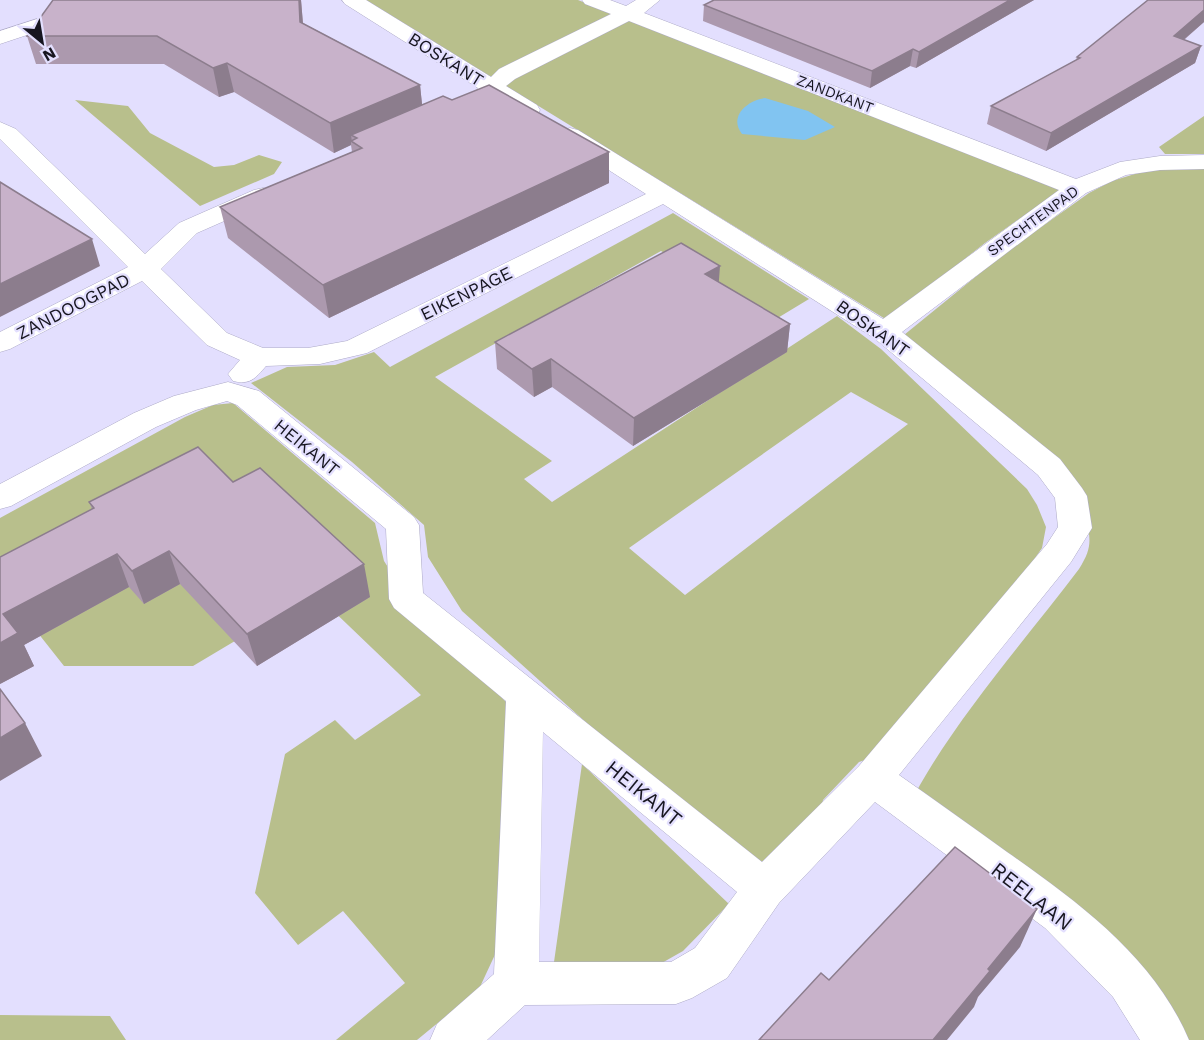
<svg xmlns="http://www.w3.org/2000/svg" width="1204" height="1040" font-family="'Work Sans',sans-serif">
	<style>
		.green { fill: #b8bf8c; fill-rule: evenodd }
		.water { fill: #81c4f1 }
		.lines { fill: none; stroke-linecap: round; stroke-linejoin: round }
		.minor-casing { stroke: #adaac7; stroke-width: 1 }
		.minor { fill: #fff; fill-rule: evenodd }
		.wall { fill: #ac99ae }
		.shaded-wall { fill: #8c7d8d }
		.building { fill: #c8b2ca; stroke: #8c7d8d; stroke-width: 1.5 }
		.labels { text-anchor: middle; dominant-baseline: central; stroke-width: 4.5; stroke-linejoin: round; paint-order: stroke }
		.far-street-label { font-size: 15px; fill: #171620; stroke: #e3dffe }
		.street-label { font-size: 18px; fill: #171620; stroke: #e3dffe }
		.near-street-label { font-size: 21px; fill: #171620; stroke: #e3dffe }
	</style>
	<rect width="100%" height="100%" fill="#e3dffe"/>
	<path class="green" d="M366 0H578L1062 189 985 243 887 320Z
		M75 100 128 106 150 133 214 167 234 165 259 155 282 162 274 174 200 206Z
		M1204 116V154H1165L1159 147Z
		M1174 165H1204V1040H1173L909 805C952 722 1023 643 1079 569 1092 548 1091 541 1086 517L904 335 1006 252 1089 193 1112 181 1138 173Z
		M673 213 809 299 776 319 661 251 435 377 552 461 524 479 552 502 837 316 881 349 1027 489 1037 505 1046 527 1042 548 1011 593 877 756 859 762 823 800 820 815 756 875 462 611 428 557 424 525 352 462 251 383 287 367 335 365 374 352 390 367ZM851 392 908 424 685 595 629 548Z
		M233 403 375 523 384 561 417 612 514 710 499 946 479 989 417 1040H336L405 983 343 911 298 945 255 893 285 754 335 720 355 740 421 695 300 579 250 632 193 666H64L0 585V518L185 417 213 405Z
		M582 764 729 904 683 951 653 968 554 962Z
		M0 1015 110 1016 126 1040H0Z"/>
	<path class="water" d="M765 98 808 111 835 127 805 140 742 134C728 116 748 100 765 98Z"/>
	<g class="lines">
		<g class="minor-casing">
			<path id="minor" d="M342 0H366L491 77 499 69 611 14 585 4 582 0H610L626 6 636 0H660L644 13 1076 179 1120 162 1160 156 1204 155V169L1160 170 1126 175 1086 193 902 332 1060 459 1082 488 1087 496 1092 528 1071 562 899 775C935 800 971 826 1007 852 1078 902 1154 957 1189 1040H1140L1113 997 1045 928 875 802 779 903 727 978 692 998 676 1004 525 1005 487 1040H430L437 1024 494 974 506 701 394 608 389 599 386 529 237 405 227 401 196 410 156 427 11 506 0 509V484L134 413 174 396 228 382 259 391 414 517 419 525 423 593 762 862 859 766 1047 544 1058 527 1055 498 1038 475 874 338 663 204 367 353 320 364 266 366C255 379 250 385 233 381L228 374 240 360 207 345 142 281 10 349 0 352V332L128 267 0 139V122L16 129 145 254 179 223 254 190 263 188 272 190 275 195 272 200 197 233 161 269 227 333 263 348H308L347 341 646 194 562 140 558 135 562 130 570 128 578 130 883 319 1059 190 629 21 515 79 506 86 537 105 540 110 537 115C520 119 507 106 493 97 485 105 480 108 469 105L466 100 478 88 345 4ZM543 732 737 892 695 948 671 962H539Z
				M77 6 84 8 87 12 84 16 0 44V31Z"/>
		</g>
		<use href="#minor" class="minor"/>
	</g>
	<path class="wall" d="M53 0H301L303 23 420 85 422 104 452 100 609 152V183L329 318 228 238 220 207 352 152 351 145 334 153 234 92 219 97 164 64H36L27 36Z
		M1034 0 916 68 910 66 870 88 703 21 704 5Z
		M1204 0V22L1184 40 1201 46 1195 63 1046 151 987 124 991 106 1076 60 1077 57Z
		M719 282 790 324 787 352 633 446 552 387 534 397 497 369 495 342Z
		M233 482 370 597 257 666 180 584 144 604 129 587 24 645 34 666 0 684 92 509 89 502Z"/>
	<path class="shaded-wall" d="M299 0H301L305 50 300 22Z
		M1010 0H1034L916 68 919 52Z
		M1204 10V22L1168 53 1174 36Z
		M1201 46 1195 63 1046 151 1051 133Z
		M913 49 910 66 870 88 872 71Z
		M227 63 234 92 219 97 213 68Z
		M420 85 423 114 357 138 351 135 352 142 351 141V145L334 153 330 123Z
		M609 152V183L329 318 323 285Z
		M92 239 100 266 0 317V284Z
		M720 266 718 293 705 274Z
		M790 324 787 352 633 446 634 418Z
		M551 359 552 387 534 397 532 369Z
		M169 551 180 584 144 604 132 571Z
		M117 554 129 587 24 645 34 666 0 684V643L3 614Z
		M364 564 370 597 257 666 247 634Z
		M25 723 42 756 0 781V738Z
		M1037 909 1020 947 978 997 974 1007 947 1040H933L988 969Z"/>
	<path class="building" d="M53 0H299L300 22 420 85 330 123 227 63 213 68 157 36H27Z
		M714 0H1010L919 52 913 49 872 71 704 5Z
		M1148 0H1204V10L1174 36 1201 46 1051 133 991 106 1080 58 1077 57Z
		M489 85 609 152 323 285 220 207 362 148 351 141 357 138 351 135 443 96 452 100Z
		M0 182 92 239 0 284Z
		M681 243 720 266 705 274 790 324 634 418 551 359 532 369 495 342Z
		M198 447 233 482 260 468 364 564 247 634 169 551 132 571 117 554 3 614 18 633 0 643V557L94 508 89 502Z
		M0 689 25 723 0 738Z
		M955 847 1037 909 988 969 990 971 933 1040H759L821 973 829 980Z"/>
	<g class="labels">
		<g class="far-street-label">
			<text transform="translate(835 94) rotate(21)">ZANDKANT</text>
			<text transform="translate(1033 221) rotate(-36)">SPECHTENPAD</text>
		</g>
		<g class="street-label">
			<text transform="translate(446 59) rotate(32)">BOSKANT</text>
			<text transform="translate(466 293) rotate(-26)">EIKENPAGE</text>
			<text transform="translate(73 306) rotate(-27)">ZANDOOGPAD</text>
			<text transform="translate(873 328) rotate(35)">BOSKANT</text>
			<text transform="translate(307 447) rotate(39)">HEIKANT</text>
		</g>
		<g class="near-street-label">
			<text transform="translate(644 793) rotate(39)">HEIKANT</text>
			<text transform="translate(1032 896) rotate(38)">REELAAN</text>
		</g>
	</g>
	<g transform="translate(42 42) rotate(150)" stroke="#e3dffe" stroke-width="4.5" paint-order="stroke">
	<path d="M0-4.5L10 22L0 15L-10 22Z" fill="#171620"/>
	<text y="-9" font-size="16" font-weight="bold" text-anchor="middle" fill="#171620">N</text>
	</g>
</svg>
